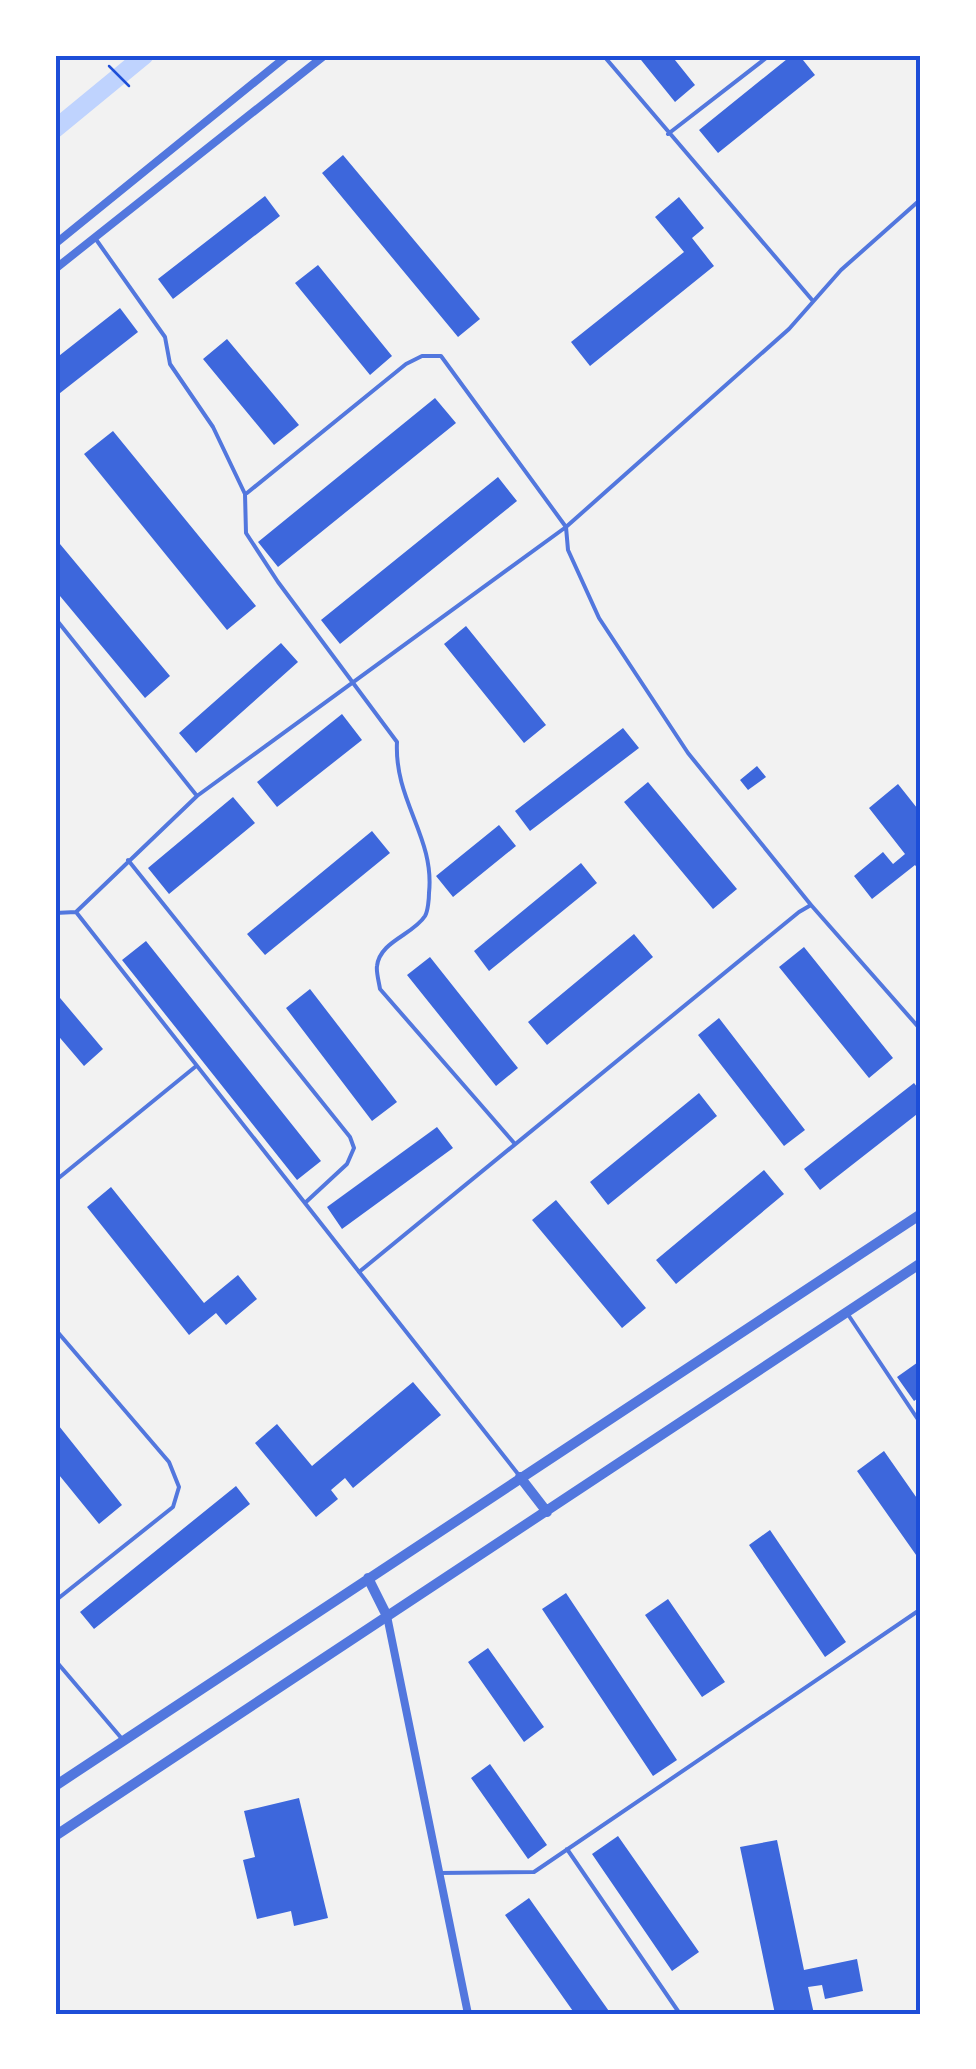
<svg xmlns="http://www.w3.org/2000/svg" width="976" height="2069" font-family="'Sofia Sans Condensed',sans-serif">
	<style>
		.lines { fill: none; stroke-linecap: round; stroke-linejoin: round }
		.canal { stroke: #bfd3fe; stroke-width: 18 }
		.building { fill: #3d67dc }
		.path { stroke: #1d4ed8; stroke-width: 2.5 }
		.service { stroke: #5277de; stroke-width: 4 }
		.minor { stroke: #5277de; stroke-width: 8 }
		.tertiary { stroke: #5277de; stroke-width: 10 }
		.neatline { fill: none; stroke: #1d4ed8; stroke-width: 4 }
	</style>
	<rect width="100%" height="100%" fill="#f2f2f2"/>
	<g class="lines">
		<path class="canal" d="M55 129 145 55"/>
	</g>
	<path class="building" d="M637 55H671L695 85 675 102Z
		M792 55H799L815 75 718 153 699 130Z
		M343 155 480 319 458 337 322 173Z
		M265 196 280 216 173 299 158 279Z
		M679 197 704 228 692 238 714 266 590 366 571 342 684 252 655 217Z
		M318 265 392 356 370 375 295 283Z
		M120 308 138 332 55 397V359Z
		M227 339 299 425 274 445 203 359Z
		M435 398 456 423 278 567 258 542Z
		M113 431 256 606 227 630 84 454Z
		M498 477 517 501 340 644 321 620Z
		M55 538 170 676 145 698 55 590Z
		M466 626 546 725 524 743 444 644Z
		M281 643 298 662 196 753 179 733Z
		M342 714 362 740 277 807 257 782Z
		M623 728 639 748 530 831 515 811Z
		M757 766 766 777 748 790 740 780Z
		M648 782 737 889 713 909 624 802Z
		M898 784 921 813V873L915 865 872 899 854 876 883 852 893 864 905 854 869 808Z
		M233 797 255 823 169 894 148 868Z
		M499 825 516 846 453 897 436 876Z
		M372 831 390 853 265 955 247 934Z
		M581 863 597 883 489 971 474 951Z
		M634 934 653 957 547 1045 528 1022Z
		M146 941 321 1161 297 1180 122 960Z
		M804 947 893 1058 869 1078 779 967Z
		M430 957 518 1068 496 1086 407 975Z
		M310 989 397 1102 372 1121 286 1008Z
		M55 992 103 1049 84 1066 55 1032Z
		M719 1018 805 1130 784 1146 698 1035Z
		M914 1083 921 1092V1111L820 1190 804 1169Z
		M699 1093 717 1116 608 1205 590 1182Z
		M437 1127 453 1148 342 1229 327 1207Z
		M764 1170 784 1194 676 1284 656 1260Z
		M111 1187 204 1303 238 1275 257 1299 226 1325 216 1313 189 1335 87 1207Z
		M556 1200 646 1308 622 1328 532 1220Z
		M921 1360V1396L914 1401 897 1377Z
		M413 1382 441 1415 353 1488 345 1478 331 1490 338 1499 316 1517 255 1443 277 1424 312 1466Z
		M55 1421 122 1505 99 1524 55 1470Z
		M884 1451 921 1504V1562L857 1471Z
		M236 1486 250 1504 94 1629 80 1612Z
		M770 1530 846 1642 825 1657 749 1545Z
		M566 1593 677 1760 653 1776 542 1609Z
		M668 1599 725 1682 702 1697 645 1615Z
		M488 1648 544 1727 524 1742 468 1662Z
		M490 1764 547 1845 528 1859 471 1778Z
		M299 1798 328 1918 294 1926 291 1911 257 1919 243 1860 255 1857 244 1811Z
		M618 1836 699 1952 672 1971 592 1854Z
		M777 1840 804 1970 857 1959 863 1991 825 1999 822 1985 808 1987 814 2014H775L740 1847Z
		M529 1898 611 2014H575L505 1915Z"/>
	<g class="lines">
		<path class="path" d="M109 66 129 86"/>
		<path class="service" d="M603 55 813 301
			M668 134 770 55
			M95 238 165 337 170 364 213 427 245 494 246 533 278 582 397 742C394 801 435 837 429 893 429 898 428 911 425 916 413 935 380 941 377 966 376 972 379 982 380 989L515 1144
			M55 618 197 796 76 912 55 913
			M197 796 566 527 441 356H422L406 364 247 493
			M128 860 350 1137 354 1148 347 1164 306 1202
			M811 905 688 753 599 618 568 550 566 527 789 329 841 270 921 199
			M76 912 518 1474
			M55 1181 195 1067
			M359 1272 799 912 811 905 921 1030
			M849 1316 921 1424
			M55 1329 169 1462 179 1487 173 1507 55 1601
			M55 1660 123 1740
			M567 1849 680 2014
			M439 1873 534 1872 921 1609"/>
		<path class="minor" d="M55 244 288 55
			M55 269 325 55
			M387 1616 468 2014"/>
		<path class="tertiary" d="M520 1477 547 1512
			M368 1578 387 1616
			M55 1786 921 1214
			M55 1836 921 1263"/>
	</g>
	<rect width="976" height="2069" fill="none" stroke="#ffffff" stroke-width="115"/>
	<rect x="58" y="58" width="860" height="1954" class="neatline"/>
</svg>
